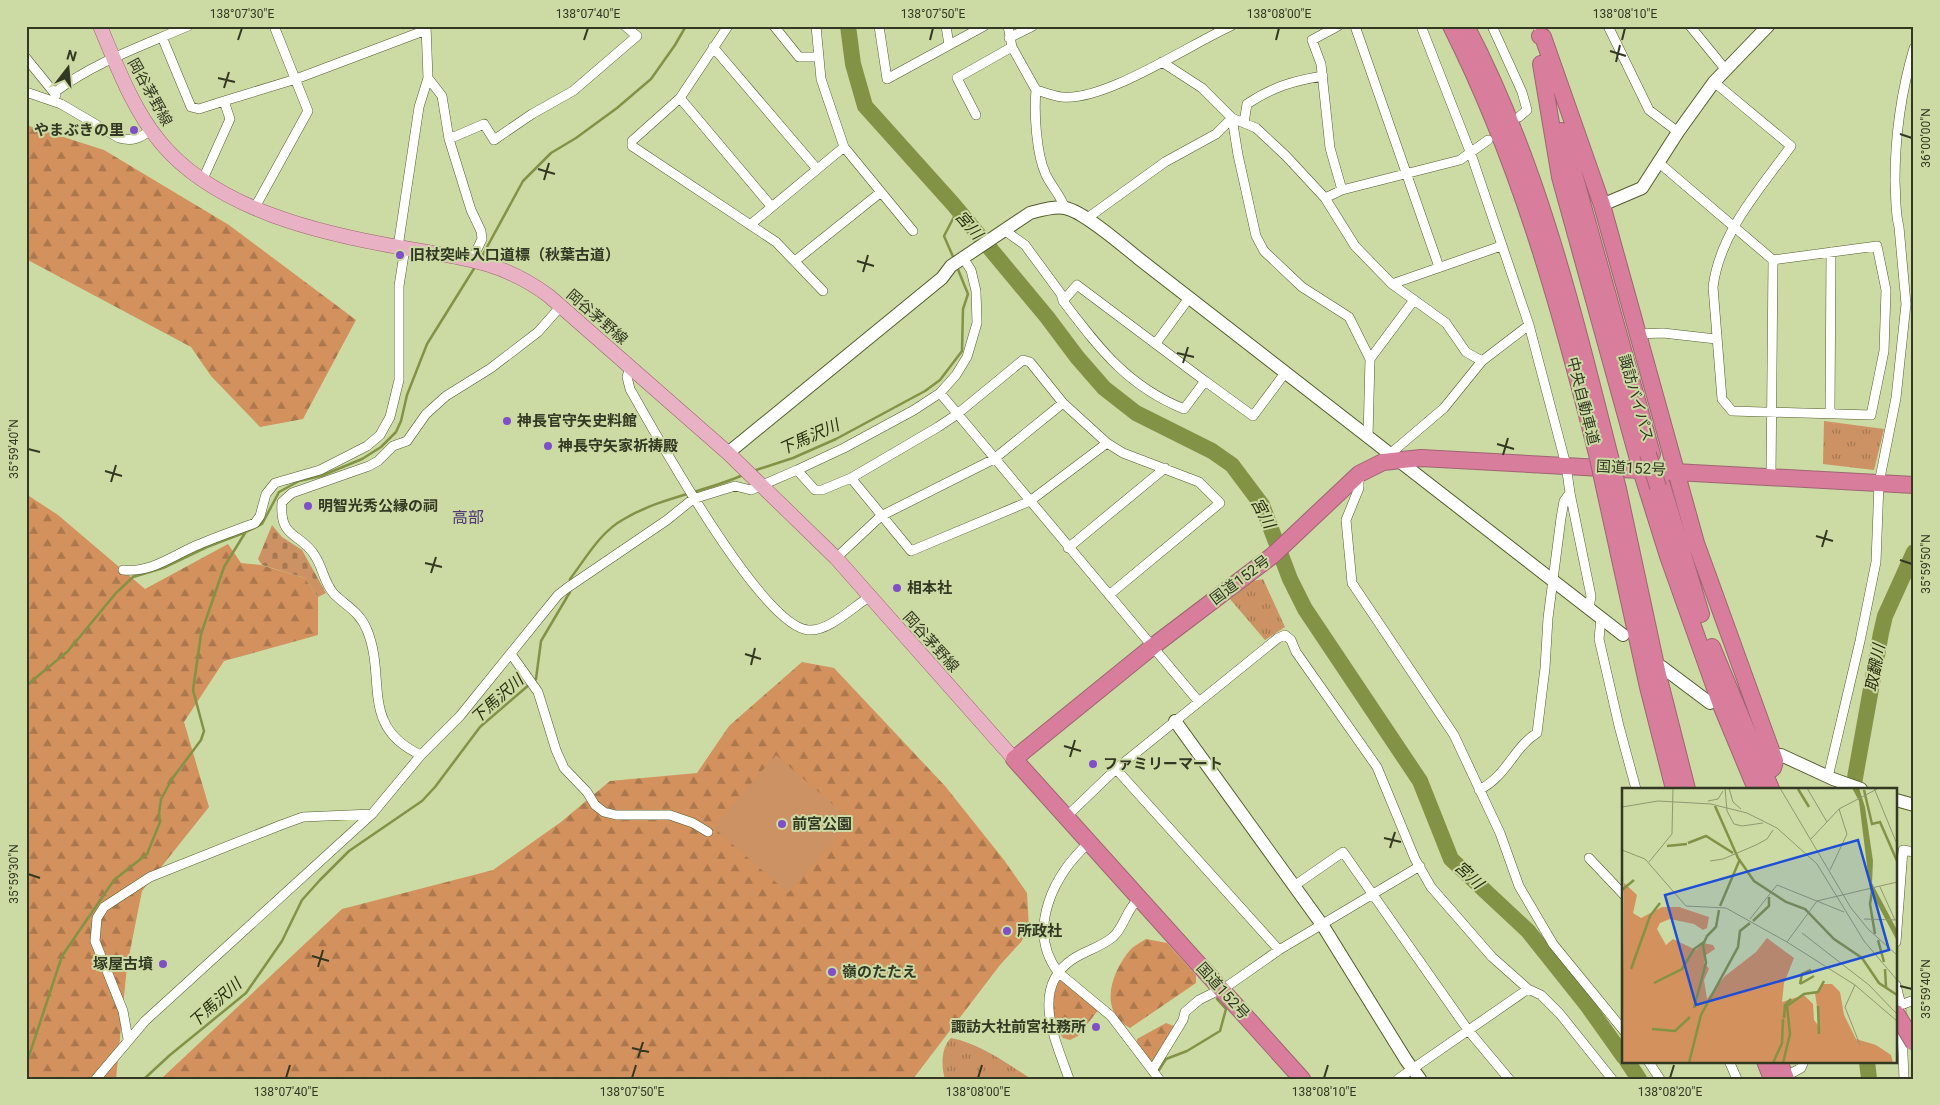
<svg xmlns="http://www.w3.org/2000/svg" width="1940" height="1105" font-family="Roboto,'Noto Sans JP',sans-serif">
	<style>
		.forest { fill: url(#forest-firs) }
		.cemetery { fill: url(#cemetery-stones) }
		.park { fill: url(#park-tufts) }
		.pitch { fill: #cc9263 }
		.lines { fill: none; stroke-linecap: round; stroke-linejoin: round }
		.stream { stroke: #839346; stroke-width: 2.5 }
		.river { stroke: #839346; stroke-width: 16 }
		.street-casing { stroke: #535d2c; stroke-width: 10 }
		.secondary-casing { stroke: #535d2c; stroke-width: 14 }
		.primary-casing { stroke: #9e6572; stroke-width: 15 }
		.highway-casing { stroke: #9e6572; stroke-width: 18 }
		.street { stroke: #fff; stroke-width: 9 }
		.secondary { stroke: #fff; stroke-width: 12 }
		.primary { stroke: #e8b1c4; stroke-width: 14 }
		.highway { stroke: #d87d9c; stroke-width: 16 }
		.highway-bridge-casing { stroke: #9e6572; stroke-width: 18; stroke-linecap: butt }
		.highway-bridge { stroke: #d87d9c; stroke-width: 16 }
		.ticks { fill: none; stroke: #333823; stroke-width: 2 }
		.poi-dot { fill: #804fc7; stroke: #ccdaa4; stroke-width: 2 }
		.labels { text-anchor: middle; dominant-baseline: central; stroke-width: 4; stroke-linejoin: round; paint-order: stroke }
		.street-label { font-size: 15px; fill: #333823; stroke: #ccdaa4 }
		.poi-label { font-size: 15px; font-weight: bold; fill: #333823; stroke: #ccdaa4; text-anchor: start }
		.water-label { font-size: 16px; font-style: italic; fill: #272e0c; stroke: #ccdaa4 }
		.neighbourhood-label { font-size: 16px; fill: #513b77; stroke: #ccdaa4 }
		.inset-river { fill: none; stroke: #839346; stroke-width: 2.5 }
		.inset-road { fill: none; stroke: #8f9970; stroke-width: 1 }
		.view { fill: #1d4ed8; fill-opacity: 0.15; stroke: #1d4ed8; stroke-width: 2.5 }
		.inset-edge { fill: none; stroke: #333823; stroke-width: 2.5 }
		.neatline { fill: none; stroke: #333823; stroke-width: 2 }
		.ticks-label { font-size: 12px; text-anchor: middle; fill: #333823 }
	</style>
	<defs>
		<pattern id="forest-firs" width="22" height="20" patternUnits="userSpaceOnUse" patternTransform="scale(1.25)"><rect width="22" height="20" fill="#d2915d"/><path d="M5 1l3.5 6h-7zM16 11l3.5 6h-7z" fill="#ab774c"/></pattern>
		<pattern id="cemetery-stones" width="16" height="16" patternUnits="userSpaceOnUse" patternTransform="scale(1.25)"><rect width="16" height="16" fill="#cc9263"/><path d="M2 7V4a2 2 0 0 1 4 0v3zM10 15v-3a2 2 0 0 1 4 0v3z" fill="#a67851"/></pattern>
		<pattern id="park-tufts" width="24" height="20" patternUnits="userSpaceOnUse" patternTransform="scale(1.25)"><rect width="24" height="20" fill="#cc9263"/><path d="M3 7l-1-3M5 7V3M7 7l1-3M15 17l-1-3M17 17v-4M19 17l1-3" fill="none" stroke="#a67851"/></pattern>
	</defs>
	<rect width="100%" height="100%" fill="#ccdaa4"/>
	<path class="forest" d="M26 125 104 150 229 225 356 320 303 419 260 427 211 376 191 347 26 259Z
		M26 494 58 515 145 589 228 544 241 563 261 565 305 578 318 597V635L224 661 184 722 209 807 142 891 127 966 116 1079H26Z
		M802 662 834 668 945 786 1004 860 1027 893 1029 929 1021 942 1000 965 913 1079H157L162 1078 342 909 493 870 561 822 610 781 697 773 729 726Z
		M1146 939 1167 943 1196 975V983L1130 1028C1098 1011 1111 973 1130 950 1134 946 1141 942 1146 939Z
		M1061 977 1099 1009 1078 1036 1070 1040 1063 1038C1048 1019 1051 998 1061 977Z
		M1166 1023 1174 1026 1173 1030 1153 1062H1151L1137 1042V1039Z"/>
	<path class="cemetery" d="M272 525 282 537 302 550 326 593 318 597 305 578 262 565 258 559Z"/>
	<path class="park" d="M1824 421 1884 429 1874 470 1823 464Z
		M1263 579 1285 627 1265 640 1230 599 1253 581Z
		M951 1038C979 1043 1008 1064 1031 1079H945C941 1067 941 1047 951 1038Z"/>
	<path class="pitch" d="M776 755 852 821 788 893 713 827Z"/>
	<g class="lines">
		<path class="stream" d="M481 258 523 181 551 153 576 138 617 108 651 79 675 45 686 26
			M954 259 944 236 957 211
			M753 471 793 458 836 439 925 391 940 380 962 351 963 309 968 294 957 267
			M570 582V579C586 558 600 532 624 519 661 497 705 492 743 475
			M534 681 536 679 541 641 570 592V588
			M26 686 68 651 116 593 133 577 163 568 207 547 246 532 262 524 279 492 299 481 321 476 362 459 381 447 396 432 401 421 407 395 427 344 475 267
			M26 1065 62 956 114 880 147 854 160 822 159 813 161 799 172 779 201 740 204 731 193 690 201 634 224 567 245 533
			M1159 1070 1166 1059 1187 1051 1220 1031 1226 1009 1217 999
			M144 1079 170 1055 246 993 282 941 302 900 320 880 349 851 422 801 435 787 480 727 530 684"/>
		<path class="river" d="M848 26 853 64 865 106 953 204 1047 317 1077 357 1104 388 1136 413 1212 451 1232 465 1262 505 1290 579 1305 609 1420 781 1451 859 1528 931 1587 1005 1624 1057
			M1853 789 1881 633 1885 616 1914 552
			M1627 1061 1639 1079
			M1867 1061 1869 1079"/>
		<g class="street-casing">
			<path id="street" d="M728 26 680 98 632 141V146L776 242 823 291
				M774 26 799 57H819
				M816 26 821 79 844 147 913 231
				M879 26 887 79 984 26
				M946 26 949 45
				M1008 26 1012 47 1036 90C1044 92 1053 96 1062 97 1104 102 1189 45 1231 26
				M1338 26 1312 40 1321 64 1330 148 1342 190
				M1355 26 1439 267
				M1421 26 1471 154 1529 325 1566 465 1570 493 1591 596 1589 609
				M1492 26 1522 92 1527 110 1519 117
				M1608 26 1649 110 1678 132
				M1690 26 1726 70
				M1538 27 1539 26
				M162 37 191 107 199 109 224 101
				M1009 38 1033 26
				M713 47 817 169
				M26 58 56 95
				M1162 62 1202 88 1232 118 1256 128 1286 156 1325 198 1355 246 1392 284 1446 323 1466 352 1482 361
				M428 78 442 96 449 139 471 210 481 231 482 239 472 260
				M1714 82 1791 146C1760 189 1720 232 1713 287L1722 399 1732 411 1871 415 1884 351 1886 290 1877 246 1773 260
				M1036 90C1034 112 1036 154 1046 175 1052 187 1060 195 1065 208
				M26 92 61 104 119 138C133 142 140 138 151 130
				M55 92C95 62 142 46 188 26
				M680 98 771 206
				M976 115 957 78 1012 47
				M1232 118 1238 155 1256 236 1264 251 1302 287 1349 317 1370 359 1368 437
				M1244 123 1247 104C1273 87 1292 81 1323 76
				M449 139 484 124 494 140 532 114 573 91 637 36 625 26
				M1658 162 1773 260 1771 476
				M203 179 230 119 224 101 296 79 426 30
				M1325 198 1342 190 1460 160 1488 140
				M254 209 308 111 274 26
				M1086 219 1165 162 1216 134 1232 118
				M750 225 844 147
				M1004 230 1025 245 1061 294 1063 301C1099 348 1127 386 1184 409L1205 381 1253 416 1285 373
				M398 247 419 107 428 78 426 26
				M795 261 881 192
				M1392 284 1501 246
				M1063 301 1077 285 1205 381
				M1637 334 1663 333 1716 339
				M1156 343 1189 298
				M1370 359 1414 300
				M630 367 627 377 630 389C655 433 761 625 808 630 828 632 853 607 869 597
				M940 393 1199 702
				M1830 413 1831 252
				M1390 454 1444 408 1482 361 1529 325
				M797 470 815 490H822L851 478 938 427 956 415 1023 360 1030 362 1063 403 1107 443 1123 453 1199 482 1220 503 1109 595
				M1359 474V488L1346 520 1352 583 1454 735 1500 833 1519 886 1553 944 1624 1031
				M851 478 911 551 1030 501 1107 443
				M1068 548 1165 468
				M836 558 881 516 994 459 1063 403
				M123 570C153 573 174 554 200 544 218 536 237 530 255 523L260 516 266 494 275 483 320 470 367 446 380 435 390 417 399 380V286L405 248
				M1601 618 1599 639 1619 726 1636 789
				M511 654 538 692 556 750 564 768 587 792 595 805 604 812 616 815H670L693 823 708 832
				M421 755C359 727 387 678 367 630 360 612 346 606 334 594 324 583 323 568 315 556 301 532 279 540 282 502L292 493 369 466 378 461 393 446 407 441 426 414 446 396 491 368 538 332 561 306
				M1828 777 1860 641 1876 562 1879 483 1896 398 1906 304 1899 227C1895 212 1896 197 1895 181 1895 136 1901 92 1914 48
				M1479 790C1508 775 1513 748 1537 733L1545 668 1548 618 1561 518 1564 501 1570 493
				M1066 817 1116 769
				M1089 843C1054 873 1026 930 1058 972L1111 1016 1159 1079
				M1589 858 1624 895
				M1294 886 1343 852 1468 1030 1509 1079
				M1896 942 1903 850 1914 852
				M1279 950 1116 769 1278 638 1285 635 1291 640 1296 652 1377 767 1415 859 1431 887 1492 957 1528 989 1541 995 1560 1014 1612 1079
				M1896 985 1901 1005 1904 1079
				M1901 1005 1914 1000
				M128 1039 123 1011 95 941 97 918 104 907 150 877 281 825 303 817 372 814
				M1648 1061 1660 1079
				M1729 1061 1737 1079
				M1153 1069 1183 1020 1185 1012 1199 1000 1229 985 1279 950 1420 866
				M1790 1074 1801 1068 1804 1061
				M96 1079 145 1021 372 814 421 755 460 716 558 595 567 588 667 520 693 499 735 486 751 490 797 470 844 448 914 410 940 393 956 375 967 357 977 323 976 291 971 270 963 258
				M1069 1079C1056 1041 1029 988 1073 959 1085 951 1101 947 1113 937 1125 926 1126 909 1139 899
				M1398 1079 1528 989"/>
		</g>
		<g class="secondary-casing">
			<path id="secondary" d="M1602 205 1642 188 1678 132 1714 82 1768 26
				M728 453 942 278 951 266 1030 213C1041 210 1054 206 1065 208 1083 211 1122 245 1138 258L1623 635
				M1662 667 1710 703
				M1175 721 1323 926 1406 1060 1420 1079
				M1781 755 1833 779 1861 789
				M1896 800 1914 805"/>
		</g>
		<g class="primary-casing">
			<path id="primary" d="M100 26C117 66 133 110 161 143 217 210 322 234 404 248 460 258 501 260 549 296L728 453 836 558 1014 759"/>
		</g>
		<g class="highway-casing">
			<path id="highway" d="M1451 26C1520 163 1561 310 1598 458
				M1466 26C1537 161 1573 310 1610 457
				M1540 36 1543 37 1602 205 1696 543 1775 761 1773 768 1764 775
				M1541 64 1560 177 1641 470 1668 556 1721 705 1756 789
				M1562 131 1652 454
				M1662 485 1701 614
				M1604 486 1648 687 1674 789
				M1618 489 1658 675 1687 789
				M1712 647 1771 789
				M1765 1061 1772 1079
				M1779 1061 1786 1079
				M1302 1079 1014 759 1152 647 1272 556 1359 474 1383 462 1421 458 1914 485"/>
		</g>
		<use href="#street" class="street"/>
		<use href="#secondary" class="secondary"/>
		<use href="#primary" class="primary"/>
		<use href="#highway" class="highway"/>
		<g class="highway-bridge-casing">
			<path id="highway-bridge" d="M1648 454 1658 487
				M1610 457 1618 489
				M1598 458 1604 486
				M1896 1013 1914 1043"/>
		</g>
		<use href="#highway-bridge" class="highway-bridge"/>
	</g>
	<path class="ticks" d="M238 40 242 28M584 40 588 28M930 40 933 28M1276 40 1279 28M1622 40 1625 28M1610 51 1626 56M1616 62 1620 45M218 78 235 82M224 88 229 72M1900 134 1912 138M538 169 555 174M544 180 549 163M857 261 874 266M863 272 868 255M1177 353 1194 357M1183 363 1188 347M1497 444 1514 449M28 449 40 452M1503 455 1508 438M105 471 122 476M111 482 116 465M1816 536 1833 541M1822 547 1827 530M1900 560 1912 564M425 563 442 567M431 573 436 557M745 654 761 659M751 665 755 648M1064 746 1081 751M1070 757 1075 740M1384 838 1401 842M1390 848 1395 832M28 874 40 878M312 956 329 961M318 967 323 950M1900 986 1912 989M632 1048 649 1052M638 1058 643 1042M286 1078 290 1065M632 1078 636 1065M978 1078 982 1065M1324 1078 1328 1065M1670 1078 1674 1065"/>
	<g class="poi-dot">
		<circle cx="134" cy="130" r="5"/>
		<circle cx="400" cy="255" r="5"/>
		<circle cx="507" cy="421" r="5"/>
		<circle cx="548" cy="446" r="5"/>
		<circle cx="308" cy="506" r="5"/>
		<circle cx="897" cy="588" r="5"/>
		<circle cx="1093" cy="764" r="5"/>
		<circle cx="782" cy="824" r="5"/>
		<circle cx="1007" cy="931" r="5"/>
		<circle cx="163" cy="964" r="5"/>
		<circle cx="832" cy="972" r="5"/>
		<circle cx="1096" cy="1027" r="5"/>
	</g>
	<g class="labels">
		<g class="street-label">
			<text transform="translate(150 92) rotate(61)">岡谷茅野線</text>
			<text transform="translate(597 317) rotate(41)">岡谷茅野線</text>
			<text transform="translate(1636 398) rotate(74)">諏訪バイパス</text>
			<text transform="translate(1583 401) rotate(76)">中央自動車道</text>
			<text transform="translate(1631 468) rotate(3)">国道152号</text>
			<text transform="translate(1240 580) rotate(-37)">国道152号</text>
			<text transform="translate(931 642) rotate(48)">岡谷茅野線</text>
			<text transform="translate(1223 991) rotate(48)">国道152号</text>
		</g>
		<g class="poi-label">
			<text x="124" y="130" text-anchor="end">やまぶきの里</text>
			<text x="410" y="255">旧杖突峠入口道標（秋葉古道）</text>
			<text x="517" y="421">神長官守矢史料館</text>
			<text x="558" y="446">神長守矢家祈祷殿</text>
			<text x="318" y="506">明智光秀公縁の祠</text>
			<text x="907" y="588">相本社</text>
			<text x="1103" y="764">ファミリーマート</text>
			<text x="792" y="824">前宮公園</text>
			<text x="1017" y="931">所政社</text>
			<text x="153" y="964" text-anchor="end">塚屋古墳</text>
			<text x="842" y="972">嶺のたたえ</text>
			<text x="1086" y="1027" text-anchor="end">諏訪大社前宮社務所</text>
		</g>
		<g class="water-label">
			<text transform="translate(969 225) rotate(49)">宮川</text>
			<text transform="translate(809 437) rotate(-24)">下馬沢川</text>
			<text transform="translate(1263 513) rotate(62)">宮川</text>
			<text transform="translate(1875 668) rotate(-80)">取飜川</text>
			<text transform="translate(497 699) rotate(-42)">下馬沢川</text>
			<text transform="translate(1469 875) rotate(43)">宮川</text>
			<text transform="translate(215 1003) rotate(-42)">下馬沢川</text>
		</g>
		<g class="neighbourhood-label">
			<text x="468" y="517">高部</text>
		</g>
	</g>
	<g transform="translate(1622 788)">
		<rect width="275" height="275" fill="#ccdaa4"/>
		<path d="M2 95 15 107 11 125 19 130 40 119H57L87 129 85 140 81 142 72 136 48 131 38 135 35 141 44 157 51 151 74 162 81 155 91 157 93 161 84 167 82 174 87 181 82 192 85 211 103 188 134 164 145 150 172 170 162 195 160 214 182 207 191 216 192 232 198 240 193 205 201 196H210L218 204 222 227 234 251 254 257 269 267 271 275H0Z" fill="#d2915d"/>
		<path d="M230 0H237L243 19 251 73 250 95 275 142V153L248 102 237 13Z" fill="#839346"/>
		<path class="inset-river" d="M176 1 187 19M242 2 250 36 258 34 275 73M93 18 116 70 132 93 164 114 183 121 212 151 240 170 257 195 275 207M66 55 84 48 111 65M45 58 65 56M0 102 12 92M250 103 248 116 253 146M98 118 118 71M131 133 147 118V109M256 152 262 174M9 181 28 128 38 115M263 181 264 199M32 195 60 181 72 161 82 154M178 196 180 186 189 182M178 196 192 188M196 218 197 246M72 220 84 175 81 157 85 148 94 139 97 122M162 230 163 217 169 211M30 241 53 243 68 229M67 275 79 227 116 159 118 143 128 135M151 275 160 255 161 231M161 275 168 246 165 218 182 206 196 204 202 193"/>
		<path class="inset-road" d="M103 0 105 23 112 36 120 38 141 35M107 0 111 14 119 21M158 0 229 120 246 141 275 167M185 0 205 34M252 0 275 56M86 13 96 11 101 3M0 19 36 13 89 16 125 25 155 40 195 76 242 153 275 192M189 51 217 21 255 1M0 62 23 71 64 118 104 120 165 154M88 73 101 71 134 57 145 51 151 42M27 74 50 46 51 0M208 82 225 46 217 21M258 99 273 132M128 131 155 97 222 124M242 131 275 132M180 145 247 197 274 225M233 197 275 233M238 257 223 219 233 197 165 154 195 113 275 94"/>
		<path class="view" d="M236 52 267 162 74 217 43 107Z"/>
		<rect width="275" height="275" class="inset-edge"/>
	</g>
	<rect width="1940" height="1105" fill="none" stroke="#ccdaa4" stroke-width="55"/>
	<g transform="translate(68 68) rotate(16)" stroke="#ccdaa4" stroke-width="4" paint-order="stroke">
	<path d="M0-4L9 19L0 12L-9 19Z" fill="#333823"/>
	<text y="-8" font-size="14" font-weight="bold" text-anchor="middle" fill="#333823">N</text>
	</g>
	<rect x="28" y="28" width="1884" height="1050" class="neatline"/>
	<g class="ticks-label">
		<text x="242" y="18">138°07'30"E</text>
		<text x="588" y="18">138°07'40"E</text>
		<text x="933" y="18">138°07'50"E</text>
		<text x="1279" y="18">138°08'00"E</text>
		<text x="1625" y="18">138°08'10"E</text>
		<text transform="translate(1926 138) rotate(-90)" y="4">36°00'00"N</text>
		<text transform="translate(14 449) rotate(-90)" y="4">35°59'40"N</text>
		<text transform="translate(1926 564) rotate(-90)" y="4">35°59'50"N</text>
		<text transform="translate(14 874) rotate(-90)" y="4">35°59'30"N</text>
		<text transform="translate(1926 989) rotate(-90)" y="4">35°59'40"N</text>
		<text x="286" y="1096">138°07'40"E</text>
		<text x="632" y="1096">138°07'50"E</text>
		<text x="978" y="1096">138°08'00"E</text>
		<text x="1324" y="1096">138°08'10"E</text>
		<text x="1670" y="1096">138°08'20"E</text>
	</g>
</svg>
